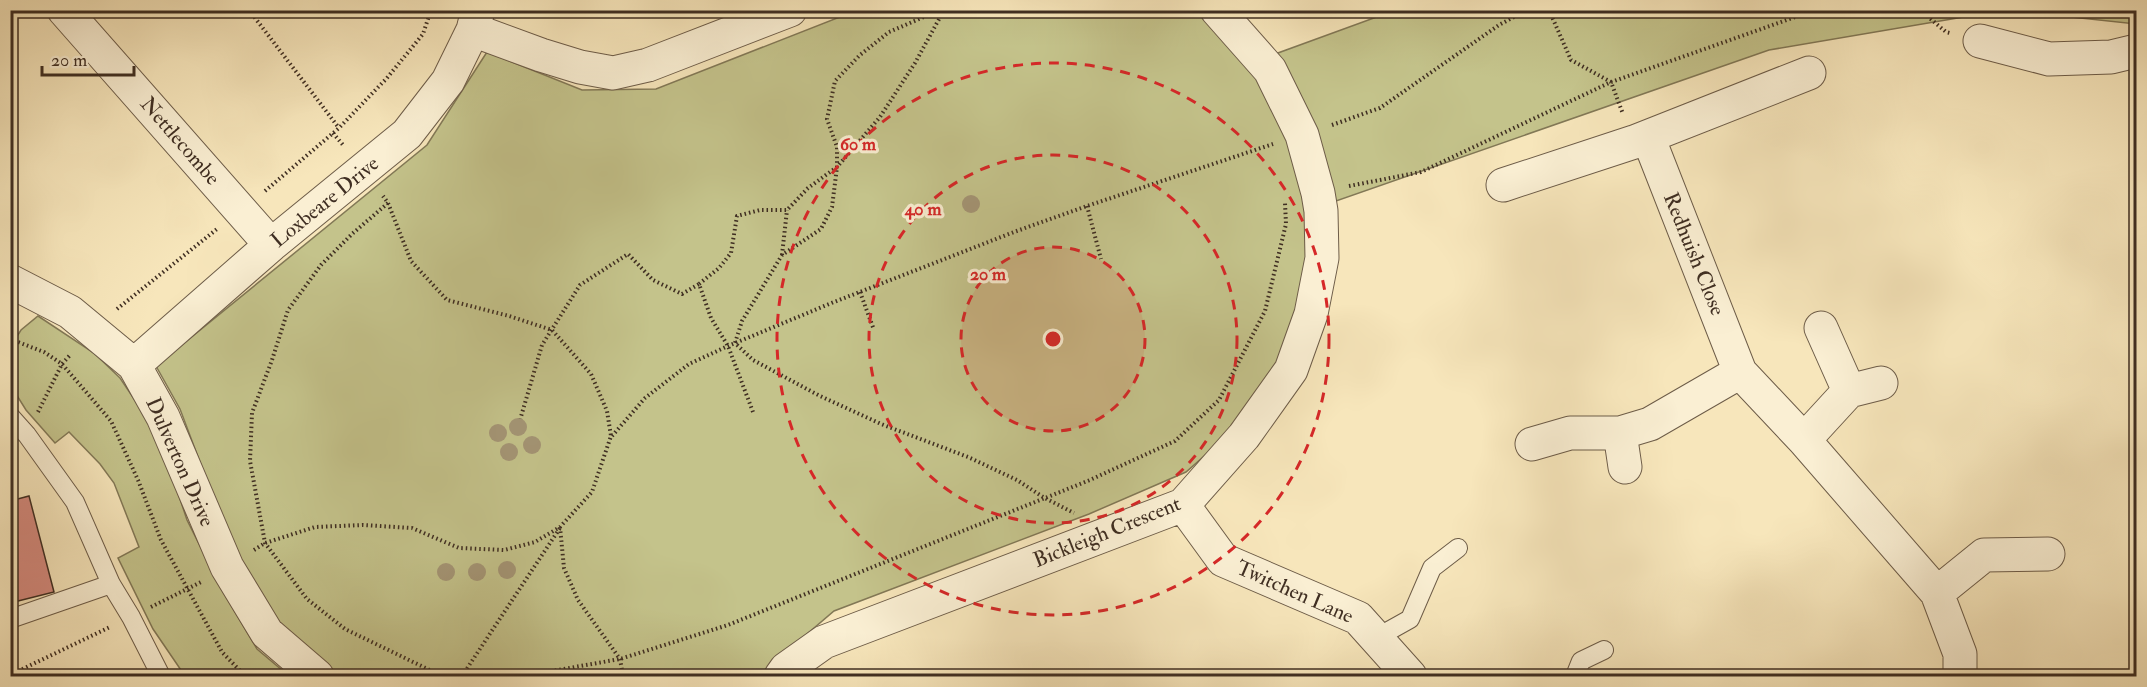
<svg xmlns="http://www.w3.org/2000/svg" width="2147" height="687" font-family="'IM FELL Double Pica',serif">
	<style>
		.green { fill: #c4c38b; stroke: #827856; stroke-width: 1.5 }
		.building { fill: #d58a7e; stroke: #3f2e22; stroke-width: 1.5 }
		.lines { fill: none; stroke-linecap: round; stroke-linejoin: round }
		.lane-casing { stroke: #6d5c48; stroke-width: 20 }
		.street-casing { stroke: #6d5c48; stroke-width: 35 }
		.path { stroke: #3f2e22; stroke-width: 4; stroke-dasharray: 1.5 3; stroke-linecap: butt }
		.lane { stroke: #faefd3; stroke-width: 18 }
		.street { stroke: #faefd3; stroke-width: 33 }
		.tree { fill: #a49575 }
		.ring { fill: none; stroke: #d62828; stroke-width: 3; stroke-dasharray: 10 8 }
		.labels { text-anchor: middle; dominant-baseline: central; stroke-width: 6; stroke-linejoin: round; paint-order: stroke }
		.street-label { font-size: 21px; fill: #3f2e22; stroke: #faefd3 }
		.centre { fill: #d62828; stroke: #faefd3; stroke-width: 3 }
		.ring-label { font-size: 18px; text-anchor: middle; font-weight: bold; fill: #d62828; stroke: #faefd3; stroke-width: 6; stroke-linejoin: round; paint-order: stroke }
	</style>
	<rect width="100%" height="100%" fill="#f7e6bb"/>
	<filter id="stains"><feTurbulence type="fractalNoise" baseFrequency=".00333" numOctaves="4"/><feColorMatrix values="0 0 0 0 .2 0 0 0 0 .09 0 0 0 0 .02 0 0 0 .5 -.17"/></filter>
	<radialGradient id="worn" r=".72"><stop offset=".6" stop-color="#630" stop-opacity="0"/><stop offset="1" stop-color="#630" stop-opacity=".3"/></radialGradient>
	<path class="green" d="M855 11H1207L1256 61 1393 11H2136V24L2043 14 1993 12 1769 50 1310 210 1309 265 1281 364 1236 428 1186 472 1089 514 834 611 793 646 771 676H341L277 625 235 555 180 409 156 366 427 145 487 52 582 90 656 89Z
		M38 316 94 353 120 378 159 436 187 520 221 588 257 649 289 676H185L153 629 118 558 139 547 114 483 100 464 69 432 55 443 26 410 11 386V346L21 330Z"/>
	<path class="building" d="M29 496 54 592 10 603V501Z"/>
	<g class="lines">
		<g class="lane-casing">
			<path id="lane" d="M10 416 27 435 75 502 111 584 131 617 161 676
				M10 619 111 584
				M1376 638 1410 619 1432 568 1458 548
				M1575 676 1581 661 1604 650"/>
		</g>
		<g class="street-casing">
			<path id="street" d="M64 10 271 245
				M473 30 541 55 580 67 613 73 648 65 790 10
				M1980 41 2049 59 2111 57 2136 51
				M1648 137 1740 372 1804 440 1937 593 1960 654V676
				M1503 185 1634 142 1809 73
				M10 281 70 312 134 365 163 417 227 567 267 633 317 676
				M1821 328 1849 391
				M134 365 271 245 407 134 448 81 473 30 478 10
				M1620 433 1625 467
				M1804 440 1849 391 1881 383
				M1532 444 1570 433H1620L1650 424 1740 372
				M1183 505 1223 560 1358 618 1410 676
				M1937 593 1984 555 2048 554
				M781 676 786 669 824 642 1183 505 1244 436 1291 370 1311 314 1322 258 1321 211 1318 193 1302 135 1270 70 1217 10"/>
		</g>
		<path class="path" d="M249 10 339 128
			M940 10 889 32 860 55 835 81 827 119 837 147V167L832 207 821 229 782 255 742 321 735 343 753 360 820 396 881 424 968 457 1017 480 1043 497 1074 513
			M1549 10 1571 60 1611 82 1623 114
			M1920 10 1946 32 1950 33
			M2054 10H2065
			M1332 125 1380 108 1499 25 1527 10
			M333 133 343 145
			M1349 186 1421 172 1611 82 1815 10
			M265 191 339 128 387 78 423 34 431 10
			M388 203 352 234 321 265 288 310 272 360 252 413 250 461 265 543 307 599 345 629 442 676
			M1087 206 1101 259
			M782 255 787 210
			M860 292 874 330
			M117 309 217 229
			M10 339 44 352 62 364 111 421 138 480 161 540 222 652 245 676
			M38 412 62 364 71 354
			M753 412 728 346 711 318 699 284 719 268 731 253 737 216 760 210H787L808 188 837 167 880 117 915 63 944 10
			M520 420 542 345 580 285 628 254 653 280 682 294 699 284
			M612 436 645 398 689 364 728 346 834 302 1014 232 1087 206 1273 144
			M560 527 564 568 578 600 620 659 623 676
			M254 550 265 543 315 527 363 525 412 528 459 548 504 550 535 542 560 527 592 492 611 436 607 411 591 374 552 330 509 316 447 300 411 261 388 203 383 196
			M151 607 201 582
			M10 675 110 627
			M462 676 560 528
			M524 676 620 659 728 625 1090 480 1175 441 1219 400 1265 311 1286 224 1285 203"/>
		<use href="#lane" class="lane"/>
		<use href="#street" class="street"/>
	</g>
	<g class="tree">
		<circle cx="971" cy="204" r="9"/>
		<circle cx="518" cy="427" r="9"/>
		<circle cx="498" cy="433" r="9"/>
		<circle cx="532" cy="445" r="9"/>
		<circle cx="509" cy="452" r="9"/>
		<circle cx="507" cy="570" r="9"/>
		<circle cx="446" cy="572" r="9"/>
		<circle cx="477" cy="572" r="9"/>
	</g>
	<circle cx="1053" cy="339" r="92" fill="#d62828" fill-opacity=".12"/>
	<g class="ring">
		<circle cx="1053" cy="339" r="92"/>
		<circle cx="1053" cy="339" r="184"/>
		<circle cx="1053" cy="339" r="276"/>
	</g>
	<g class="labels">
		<g class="street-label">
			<text transform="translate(180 141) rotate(49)">Nettlecombe</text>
			<text transform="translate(325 202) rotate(-39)">Loxbeare Drive</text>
			<text transform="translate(1694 254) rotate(68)">Redhuish Close</text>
			<text transform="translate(180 462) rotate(66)">Dulverton Drive</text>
			<text transform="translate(1107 532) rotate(-22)">Bickleigh Crescent</text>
			<text transform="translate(1295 592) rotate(24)">Twitchen Lane</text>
		</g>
	</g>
	<circle cx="1053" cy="339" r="9" class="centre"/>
	<g class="ring-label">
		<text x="858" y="150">60 m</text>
		<text x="923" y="215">40 m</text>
		<text x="988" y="280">20 m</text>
	</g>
	<rect width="2147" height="687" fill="none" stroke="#f7e6bb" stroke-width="36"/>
	<rect x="12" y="12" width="2123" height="663" fill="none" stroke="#3f2e22" stroke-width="3"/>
	<rect x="18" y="18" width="2111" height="651" fill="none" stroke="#3f2e22" stroke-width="1.5"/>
	<path d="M42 66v9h92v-9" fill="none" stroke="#3f2e22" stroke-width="3"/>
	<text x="51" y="66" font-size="18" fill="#3f2e22" stroke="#faefd3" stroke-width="4.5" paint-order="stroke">20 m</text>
	<rect width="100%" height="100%" filter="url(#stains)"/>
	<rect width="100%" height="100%" fill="url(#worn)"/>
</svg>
